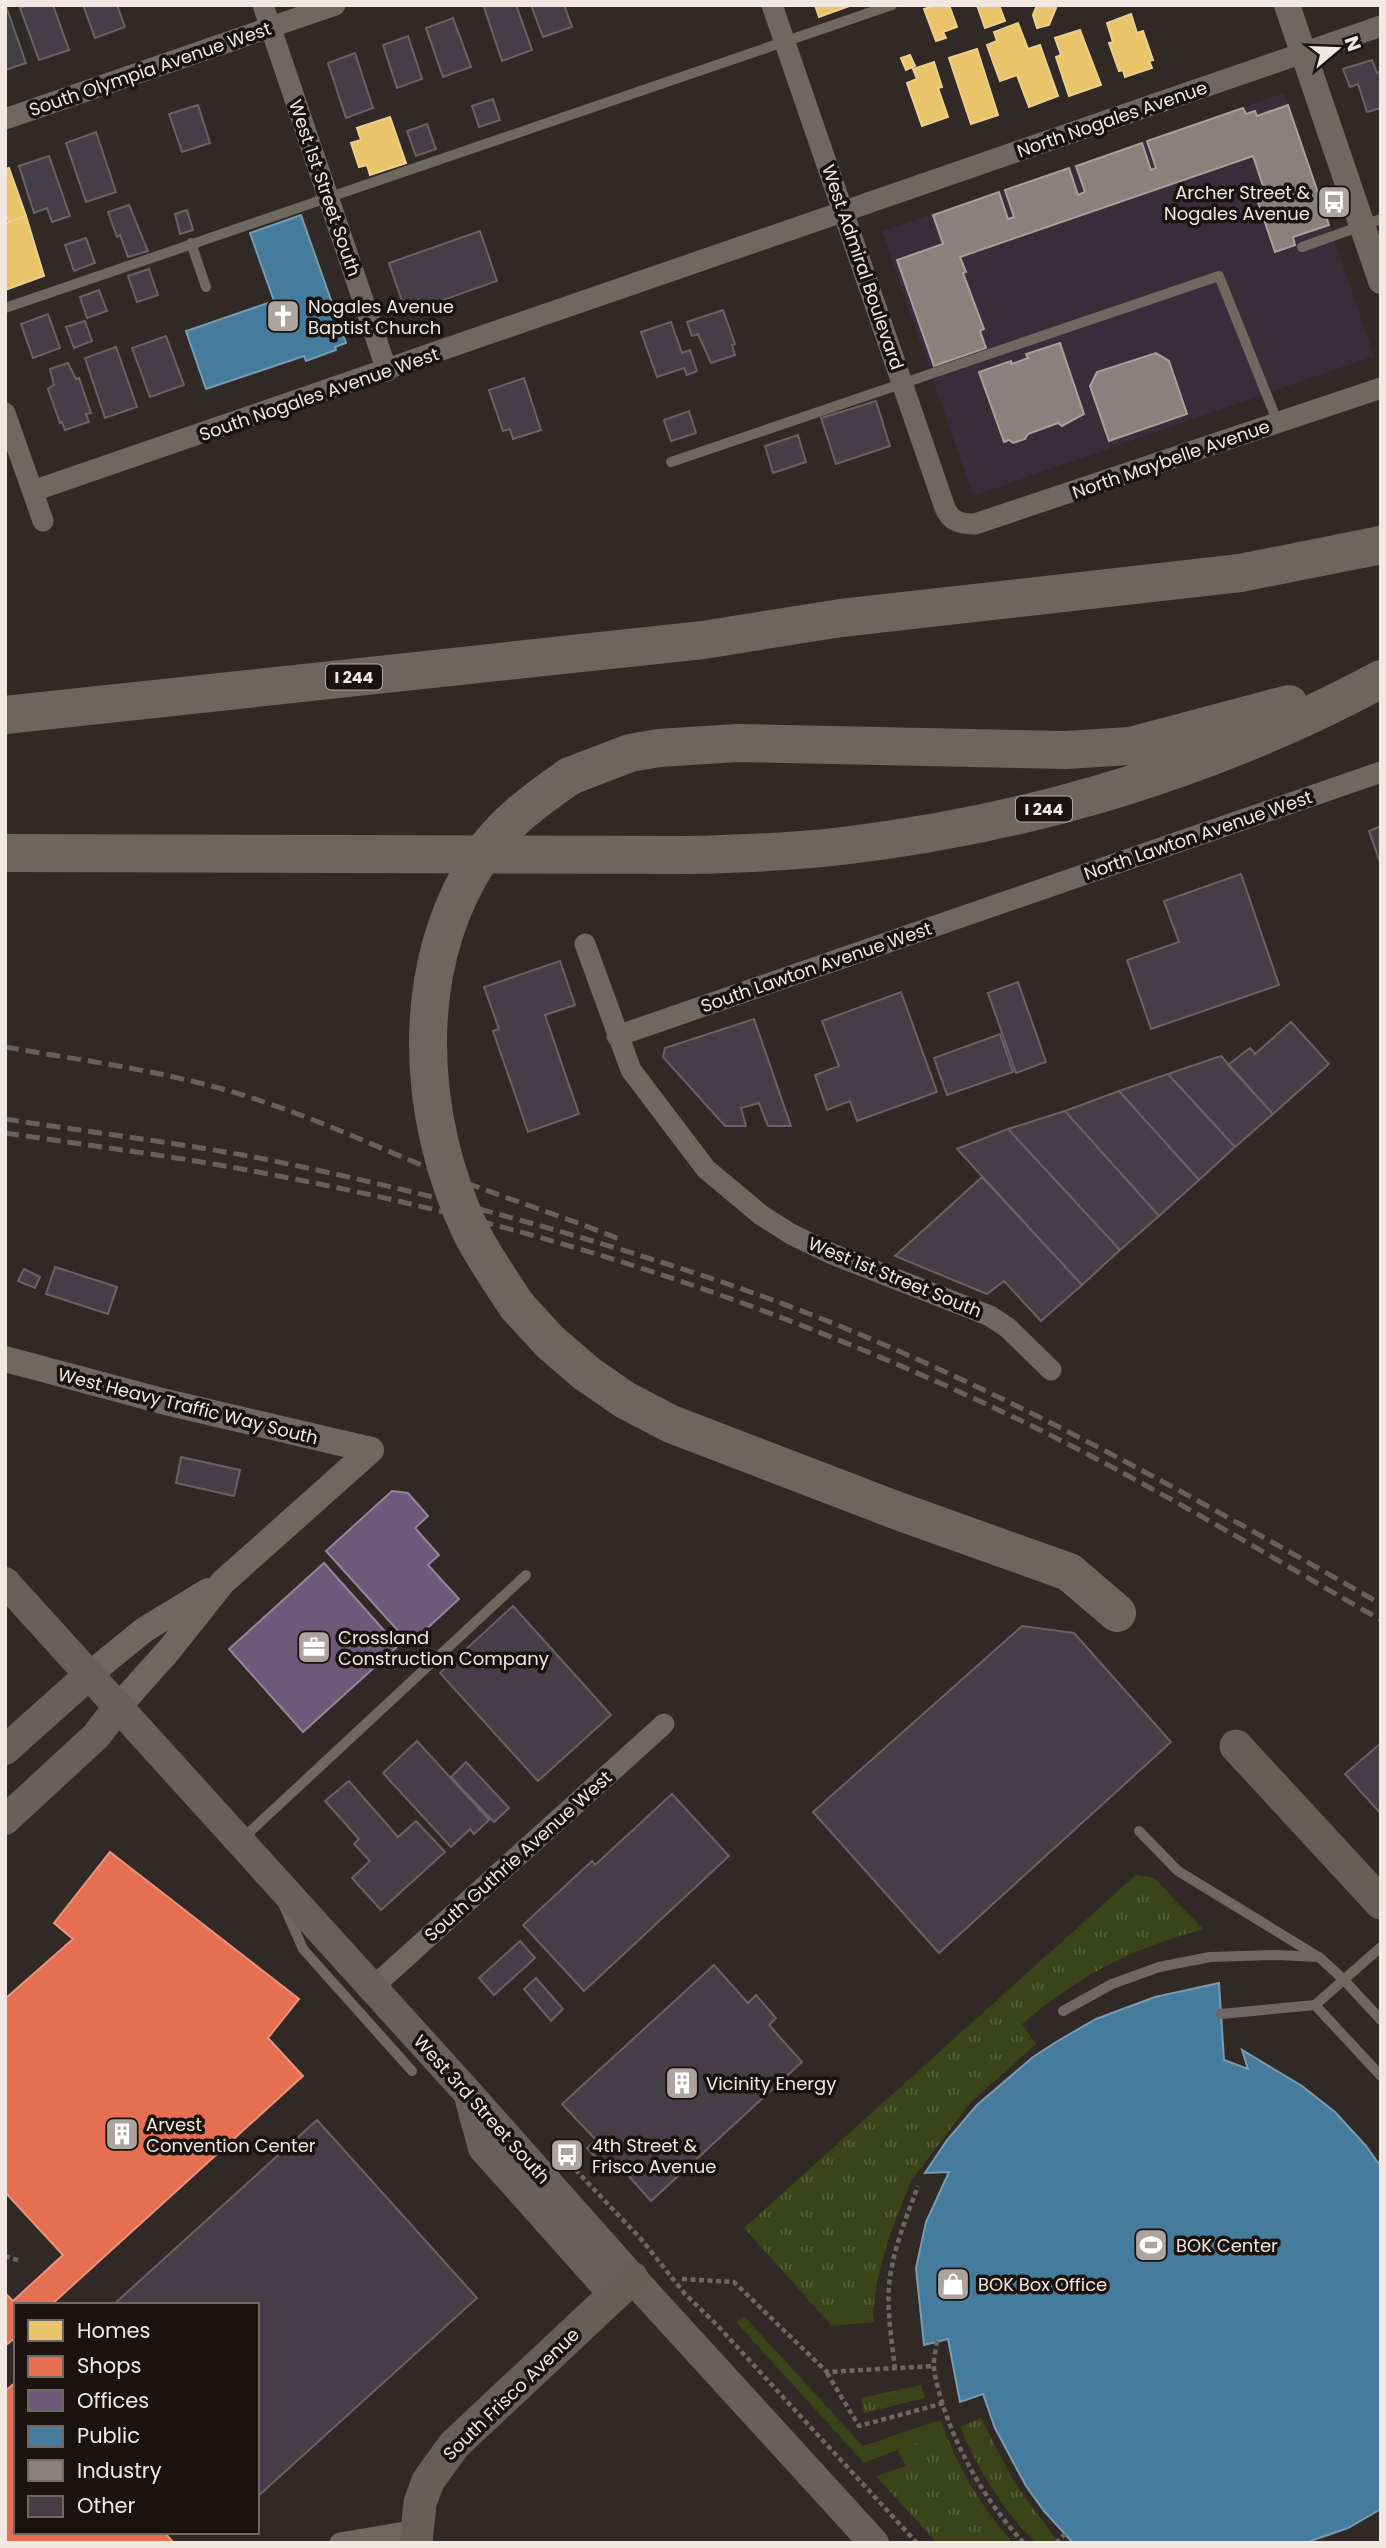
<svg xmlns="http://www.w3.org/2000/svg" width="1386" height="2548" font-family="Poppins,sans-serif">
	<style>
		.industrial { fill: #382d3a }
		.grass { fill: url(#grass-tufts) }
		.garden { fill: #3b4418 }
		.homes { fill: #e9c46a; stroke: #ecce8e; stroke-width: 2 }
		.shops { fill: #e76f51; stroke: #ea937c; stroke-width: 2 }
		.offices { fill: #6d597a; stroke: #958499; stroke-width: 2 }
		.public { fill: #457b9d; stroke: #799bb1; stroke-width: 2 }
		.industry { fill: #8a817c; stroke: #a9a09a; stroke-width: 2 }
		.building { fill: #443e46; stroke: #676365; stroke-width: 2 }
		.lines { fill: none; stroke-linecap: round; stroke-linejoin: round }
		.path { stroke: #6d6762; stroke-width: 4.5; stroke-dasharray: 5 3.5; stroke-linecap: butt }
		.service { stroke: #6f6861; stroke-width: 10 }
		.minor { stroke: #6f6861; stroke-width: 21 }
		.tertiary { stroke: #6f6861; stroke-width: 26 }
		.secondary { stroke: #68605a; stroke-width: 30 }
		.primary { stroke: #675f57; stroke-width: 33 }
		.motorway { stroke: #6d655e; stroke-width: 38 }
		.rail { stroke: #68605c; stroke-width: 5; stroke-dasharray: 14 7; stroke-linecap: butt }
		.motorway-bridge { stroke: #6d655e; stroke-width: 38 }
		.labels { text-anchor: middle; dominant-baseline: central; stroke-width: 7; stroke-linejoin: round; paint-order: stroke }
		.shield { fill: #19120e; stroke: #b1a7a2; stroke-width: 2 }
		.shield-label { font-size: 16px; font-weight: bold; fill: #f2e7e1 }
		.street-label { font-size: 18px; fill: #f2e7e1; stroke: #19120e }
		.poi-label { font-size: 18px; fill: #f2e7e1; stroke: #19120e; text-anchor: start }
	</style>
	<defs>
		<pattern id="grass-tufts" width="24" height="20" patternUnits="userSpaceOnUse" patternTransform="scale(1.75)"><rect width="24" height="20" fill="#3b4418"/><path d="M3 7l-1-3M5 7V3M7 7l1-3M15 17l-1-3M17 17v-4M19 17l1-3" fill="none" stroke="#585f39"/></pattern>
	</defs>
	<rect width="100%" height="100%" fill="#312925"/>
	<path class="industrial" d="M1284 93 1374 356 973 496 882 231Z"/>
	<path class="grass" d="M1136 1875 1154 1878 1203 1929C1129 1950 1081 1974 1022 2024L1036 2044 970 2103 911 2181 888 2240 877 2283 873 2312 813 2305 744 2228Z
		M921 2385 925 2398 864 2413 861 2398Z
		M981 2418 1014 2482 1056 2539 1052 2543H1036C1002 2510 978 2469 960 2427Z
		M945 2432C961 2472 983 2510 1013 2543H937L876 2476 906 2466 897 2450Z"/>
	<path class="garden" d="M813 2305 873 2312 874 2322 832 2326Z
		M744 2316 863 2446 940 2420 945 2432 864 2463 736 2322Z"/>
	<path class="homes" d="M815 5H852L819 17Z
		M936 5H949L957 27 943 32 946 38 936 41 924 9Z
		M977 5H999L1005 21 985 28Z
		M1037 5 1056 8 1049 25 1037 28 1033 15Z
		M1131 14 1137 33 1143 31 1153 60 1149 61 1152 68 1125 77 1123 70 1119 71 1109 43 1113 42 1107 23Z
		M1018 23 1028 49 1040 45 1058 96 1029 107 1017 75 1000 81 987 45 997 41 994 32Z
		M1080 30 1101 85 1069 96 1056 57 1061 55 1055 38Z
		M977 49 998 115 971 124 949 58Z
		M910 55 915 66 906 70 901 58Z
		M934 62 942 87 938 88 948 117 922 126 907 83 917 79 913 69Z
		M390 117 406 163 370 175 367 165 359 167 351 143 361 140 357 128Z
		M9 168 26 216 9 222 5 213V169Z
		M26 216 44 276 5 290V223Z"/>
	<path class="shops" d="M110 1852 299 1999 268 2038 303 2076 51 2305H16V2337L5 2346V2293L13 2301 63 2255 5 2192V1999L73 1939 54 1923Z
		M16 2382V2532H164L174 2543H5V2391Z"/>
	<path class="offices" d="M392 1491 408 1493 428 1516 415 1528 439 1555 428 1565 459 1599 410 1644 326 1551Z
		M324 1563 398 1646 303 1732 229 1649Z"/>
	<path class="public" d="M301 215 346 343 335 347 336 350 306 361 304 356 206 389 186 331 274 301 250 233Z
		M1219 1983 1224 2060 1248 2069 1242 2050 1302 2086 1335 2112 1366 2146 1381 2167V2509L1348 2528 1305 2543H1073L1044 2511 1026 2486 995 2428 983 2394 960 2402 948 2339 924 2345 916 2268 926 2222 949 2172 925 2173 947 2140 977 2105 1033 2057 1056 2042 1096 2019 1155 1997Z"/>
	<path class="industry" d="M1288 105 1329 225 1293 237 1295 245 1275 252 1258 202 1267 198 1253 156 960 257 966 272 963 273 984 329 980 331 986 348 934 366 897 260 943 244 933 215 999 192 1008 219 1014 217 1005 190 1069 168 1078 195 1085 192 1076 166 1142 143 1151 170 1156 168 1147 141 1243 108 1246 114 1255 111 1257 116Z
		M1060 343 1084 414 1062 426 1058 423 1028 434 1025 439 1013 443 1009 440 1004 442 979 372 1011 361 1012 364 1028 358 1026 354Z
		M1156 353 1169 361 1187 414 1109 441 1090 386 1097 372Z"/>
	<path class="building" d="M28 5H53L69 50 39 60 20 8Z
		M83 5H117L125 27 95 38Z
		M489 5H516L532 50 502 61 484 7Z
		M531 5H564L572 27 543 37Z
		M7 9 26 63 5 70V10Z
		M453 18 471 67 443 77 426 28Z
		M408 36 422 79 397 88 383 45Z
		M355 53 373 108 346 118 328 63Z
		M1372 60 1377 73 1381 71V108L1367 112 1358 84 1350 87 1343 69Z
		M493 99 500 120 479 127 472 106Z
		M198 105 210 143 182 152 169 114Z
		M427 124 436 149 416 156 407 131Z
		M96 132 116 192 86 202 66 143Z
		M49 156 70 216 52 222 47 208 34 213 19 166Z
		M129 205 148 251 128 257 120 235 117 237 108 212Z
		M187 210 193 230 180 234 175 214Z
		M480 231 497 281 406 313 389 263Z
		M86 238 95 263 74 271 65 245Z
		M149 269 158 295 137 302 128 276Z
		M99 290 107 311 87 318 80 297Z
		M723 310 735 344 732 345 735 355 711 363 698 334 692 336 687 322Z
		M48 314 60 348 33 358 21 324Z
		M85 321 92 341 74 348 66 327Z
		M671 322 682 353 690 350 697 371 687 375 684 368 657 377 641 332Z
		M166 336 184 385 150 397 132 348Z
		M116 347 137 407 105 418 85 358Z
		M68 363 76 379 79 378 91 413 86 414 89 422 65 430 62 422 60 423 48 389 54 385 50 369Z
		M524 378 541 430 513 439 510 429 503 431 489 390Z
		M876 401 890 446 836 464 821 418Z
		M689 411 696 433 671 441 664 420Z
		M798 435 806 462 773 473 765 446Z
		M1381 826V865L1369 831Z
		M1241 874 1279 985 1151 1029 1127 960 1179 942 1164 901Z
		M560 961 575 1005 545 1015 579 1114 528 1132 493 1031 499 1029 484 987Z
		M1018 982 1046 1062 1016 1073 988 993Z
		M901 992 937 1092 857 1121 850 1101 827 1110 815 1075 839 1066 822 1021Z
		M754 1019 791 1126H768L759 1103 741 1108 746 1126H725L663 1057 665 1048Z
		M1291 1022 1329 1064 1273 1114 1228 1065 1250 1048 1255 1054Z
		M1000 1034 1013 1072 947 1095 934 1058Z
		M1221 1056 1273 1114 1235 1147 1168 1074Z
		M1168 1074 1235 1147 1199 1180 1119 1091Z
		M1119 1091 1199 1180 1159 1216 1065 1111Z
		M1065 1111 1159 1216 1120 1250 1008 1129Z
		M1008 1129 1120 1250 1082 1285 957 1149Z
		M982 1177 1082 1285 1041 1321 1004 1281 987 1294 895 1256Z
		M55 1267 117 1287 108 1314 46 1294Z
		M24 1269 40 1277 35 1288 18 1281Z
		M181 1457 240 1470 234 1496 176 1483Z
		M513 1606 611 1715 538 1781 440 1673Z
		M1022 1626 1074 1633 1171 1742 939 1953 813 1812Z
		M417 1741 489 1820 474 1834 470 1829 451 1847 383 1773Z
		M1381 1743V1814L1345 1774Z
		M466 1762 509 1808 494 1822 451 1777Z
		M349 1781 398 1837 416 1821 445 1852 381 1910 352 1878 370 1861 354 1844 359 1839 325 1801Z
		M672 1794 729 1856 584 1991 523 1925 592 1861 595 1865Z
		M520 1941 535 1958 494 1995 479 1978Z
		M714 1965 748 2003 756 1995 776 2018 769 2025 802 2062 651 2201 617 2163 608 2171 587 2148 596 2140 562 2104Z
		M536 1978 563 2009 551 2021 524 1989Z
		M317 2120 477 2298 257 2497V2305H113Z"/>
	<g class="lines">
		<path class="path" d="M552 2145 641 2239 685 2294 716 2324 917 2543
			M5 2256 21 2261
			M682 2279 734 2282 827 2372 934 2366
			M937 2341C936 2350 933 2360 934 2369 944 2429 982 2499 1024 2543
			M895 2369C892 2342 887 2314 889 2286 892 2252 906 2218 918 2186
			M827 2373 859 2426 944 2403
			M1056 2543 1065 2534"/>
		<path class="service" d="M191 243 206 287
			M1302 247 1381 219
			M5 308 892 5
			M671 462 1219 276 1278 423
			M1139 1831 1178 1871 1317 1956
			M241 1840 526 1575
			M284 1906 303 1949 412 2071
			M1315 2005 1381 1947
			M1063 2011 1112 1984 1159 1967 1210 1957 1276 1955 1319 1957 1344 1980 1381 2020
			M1221 2014 1315 2005 1381 2076"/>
		<path class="minor" d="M263 5 387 371
			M772 5 945 508C951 522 961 524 975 524L1381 388
			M5 119 335 5
			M5 413 43 521
			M33 491 1381 26
			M585 944 631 1070 706 1169 761 1215 791 1234 832 1254 990 1316 1008 1328 1051 1370
			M617 1036 1381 772
			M373 1987 664 1724
			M340 2543 417 2530"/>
		<path class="tertiary" d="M1287 5 1381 281
			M5 1359 166 1402 371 1450
			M90 1674 144 1630 208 1591
			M119 1706 169 1650 223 1582 371 1450"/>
		<path class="secondary" d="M5 1582 468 2093 632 2278 874 2543
			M5 1750 90 1674
			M5 1820 96 1736 119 1706
			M470 2100 483 2148 614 2295"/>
		<path class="primary" d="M1236 1746 1381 1903
			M416 2543 420 2503 428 2481 454 2445 632 2278"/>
		<path class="motorway" d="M5 715 703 640 841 618 1240 573 1381 545
			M570 776 630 753 659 748 737 743 1066 750 1130 746 1289 704
			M5 853 688 855C740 854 791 852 842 846 1030 824 1214 769 1381 679
			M517 1306 550 1342 586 1373 625 1400 671 1424 898 1511 1069 1572 1117 1613"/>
		<path class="rail" d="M5 1047C91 1062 181 1073 264 1102 321 1121 375 1146 431 1169 494 1195 561 1215 624 1241
			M5 1119C88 1132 172 1142 254 1157 406 1187 556 1227 704 1276 944 1355 1162 1479 1381 1604
			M5 1133C93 1146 181 1157 268 1174 408 1200 548 1236 683 1282 791 1319 902 1364 1005 1413 1134 1474 1257 1549 1381 1620"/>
		<path class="motorway-bridge" d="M517 1306C502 1283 485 1259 472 1234 416 1118 408 968 480 858 502 824 538 798 570 776"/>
	</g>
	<defs>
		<g id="bus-square" transform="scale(1.75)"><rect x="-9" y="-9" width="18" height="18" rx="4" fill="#aea49f" stroke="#19120e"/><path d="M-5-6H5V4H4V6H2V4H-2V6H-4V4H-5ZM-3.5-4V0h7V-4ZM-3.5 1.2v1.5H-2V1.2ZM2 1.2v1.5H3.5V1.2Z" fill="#fff"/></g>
		<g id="church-square" transform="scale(1.75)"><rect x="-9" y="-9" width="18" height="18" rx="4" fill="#aea49f" stroke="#19120e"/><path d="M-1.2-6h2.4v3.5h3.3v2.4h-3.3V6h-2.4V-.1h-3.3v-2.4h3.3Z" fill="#fff"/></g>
		<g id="office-square" transform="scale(1.75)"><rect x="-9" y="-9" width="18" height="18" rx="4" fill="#aea49f" stroke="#19120e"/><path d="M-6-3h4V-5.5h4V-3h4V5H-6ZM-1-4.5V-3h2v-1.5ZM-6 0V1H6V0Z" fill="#fff"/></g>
		<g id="building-square" transform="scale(1.75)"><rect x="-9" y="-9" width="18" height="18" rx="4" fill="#aea49f" stroke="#19120e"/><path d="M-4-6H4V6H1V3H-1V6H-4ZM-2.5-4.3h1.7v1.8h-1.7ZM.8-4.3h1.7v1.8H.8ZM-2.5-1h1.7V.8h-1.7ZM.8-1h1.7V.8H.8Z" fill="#fff"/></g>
		<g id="stadium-square" transform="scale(1.75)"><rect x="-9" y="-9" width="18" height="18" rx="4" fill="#aea49f" stroke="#19120e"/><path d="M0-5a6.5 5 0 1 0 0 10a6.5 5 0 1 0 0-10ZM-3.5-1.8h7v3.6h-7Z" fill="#fff"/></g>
		<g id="shop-square" transform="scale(1.75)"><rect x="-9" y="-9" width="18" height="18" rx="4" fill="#aea49f" stroke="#19120e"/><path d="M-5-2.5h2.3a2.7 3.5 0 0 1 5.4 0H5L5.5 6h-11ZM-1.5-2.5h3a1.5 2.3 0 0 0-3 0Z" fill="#fff"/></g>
	</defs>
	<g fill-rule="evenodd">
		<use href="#bus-square" x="1334" y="202"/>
		<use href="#church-square" x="283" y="316"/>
		<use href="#office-square" x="314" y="1647"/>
		<use href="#building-square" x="682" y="2083"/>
		<use href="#building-square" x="122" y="2134"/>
		<use href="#bus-square" x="567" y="2155"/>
		<use href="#stadium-square" x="1151" y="2245"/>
		<use href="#shop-square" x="953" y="2284"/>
	</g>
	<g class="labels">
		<g class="shield">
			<rect x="326" y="664.5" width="56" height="25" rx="5"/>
			<rect x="1016" y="796.5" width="56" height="25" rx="5"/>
		</g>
		<g class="shield-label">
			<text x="354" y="677">I 244</text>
			<text x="1044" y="809">I 244</text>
		</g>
		<g class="street-label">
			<text transform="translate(150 69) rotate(-19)">South Olympia Avenue West</text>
			<text transform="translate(1112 119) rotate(-19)">North Nogales Avenue</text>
			<text transform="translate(325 188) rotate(71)">West 1st Street South</text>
			<text transform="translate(863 267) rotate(71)">West Admiral Boulevard</text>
			<text transform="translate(319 394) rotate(-19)">South Nogales Avenue West</text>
			<text transform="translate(1171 459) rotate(-19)">North Maybelle Avenue</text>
			<text transform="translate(1198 835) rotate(-19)">North Lawton Avenue West</text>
			<text transform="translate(816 967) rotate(-19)">South Lawton Avenue West</text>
			<text transform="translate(895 1277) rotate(22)">West 1st Street South</text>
			<text transform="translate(188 1406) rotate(14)">West Heavy Traffic Way South</text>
			<text transform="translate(518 1856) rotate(-42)">South Guthrie Avenue West</text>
			<text transform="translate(482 2109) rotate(48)">West 3rd Street South</text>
			<text transform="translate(511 2394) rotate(-44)">South Frisco Avenue</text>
		</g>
		<g class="poi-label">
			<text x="1310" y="192" text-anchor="end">Archer Street &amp;<tspan x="1310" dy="21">Nogales Avenue</tspan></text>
			<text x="308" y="306">Nogales Avenue<tspan x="308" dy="21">Baptist Church</tspan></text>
			<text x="338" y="1637">Crossland<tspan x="338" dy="21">Construction Company</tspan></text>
			<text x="706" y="2083">Vicinity Energy</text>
			<text x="146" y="2124">Arvest<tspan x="146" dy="21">Convention Center</tspan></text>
			<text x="592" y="2145">4th Street &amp;<tspan x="592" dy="21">Frisco Avenue</tspan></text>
			<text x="1176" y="2245">BOK Center</text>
			<text x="978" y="2284">BOK Box Office</text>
		</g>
	</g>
	<rect width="1386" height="2548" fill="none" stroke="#f2e7e1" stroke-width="14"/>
	<rect x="14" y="2303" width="245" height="231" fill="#19120e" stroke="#706762" stroke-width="2"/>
	<rect x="28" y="2320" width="35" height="21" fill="#e9c46a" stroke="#706762" stroke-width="2"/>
	<text x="77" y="2338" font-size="21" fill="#f2e7e1">Homes</text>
	<rect x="28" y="2356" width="35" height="21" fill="#e76f51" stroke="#706762" stroke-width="2"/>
	<text x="77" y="2373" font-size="21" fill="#f2e7e1">Shops</text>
	<rect x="28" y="2390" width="35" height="21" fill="#6d597a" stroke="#706762" stroke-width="2"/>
	<text x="77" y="2408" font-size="21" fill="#f2e7e1">Offices</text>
	<rect x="28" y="2426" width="35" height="21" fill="#457b9d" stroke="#706762" stroke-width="2"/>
	<text x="77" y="2443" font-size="21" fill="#f2e7e1">Public</text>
	<rect x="28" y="2460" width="35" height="21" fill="#8a817c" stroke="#706762" stroke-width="2"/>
	<text x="77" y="2478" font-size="21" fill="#f2e7e1">Industry</text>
	<rect x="28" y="2496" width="35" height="21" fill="#443e46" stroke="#706762" stroke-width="2"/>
	<text x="77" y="2513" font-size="21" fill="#f2e7e1">Other</text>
	<g transform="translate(1337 49) rotate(71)" stroke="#19120e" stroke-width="5" paint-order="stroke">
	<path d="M0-5L12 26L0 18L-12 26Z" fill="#f2e7e1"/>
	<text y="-10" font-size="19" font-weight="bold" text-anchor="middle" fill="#f2e7e1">N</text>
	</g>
</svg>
